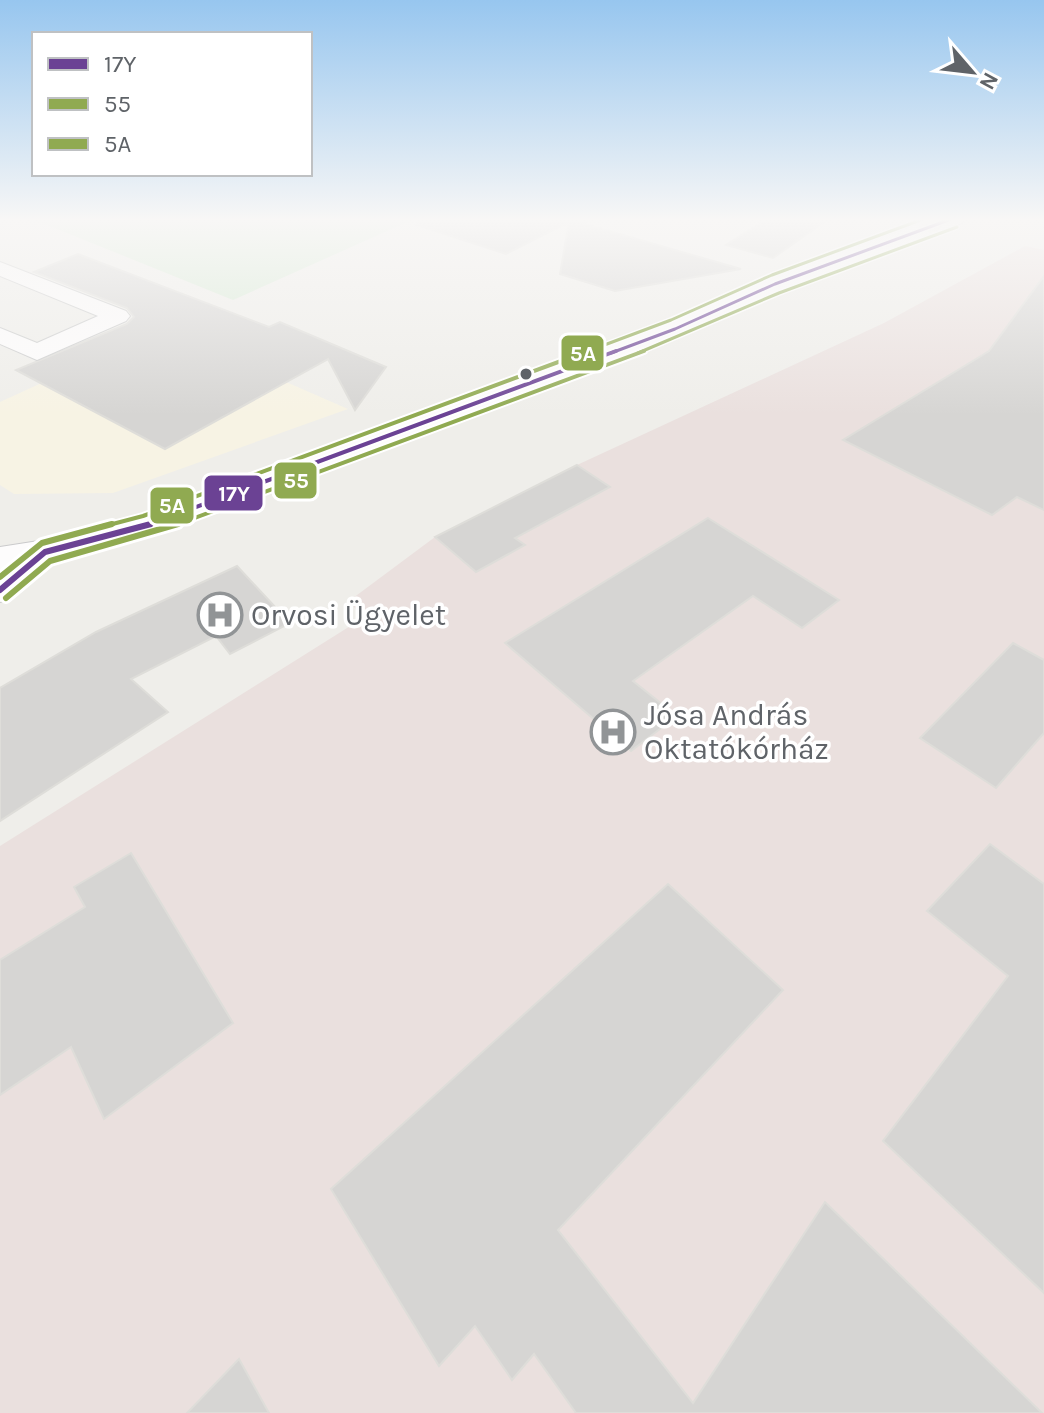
<svg xmlns="http://www.w3.org/2000/svg" width="1044" height="1413" font-family="Karla,sans-serif">
	<style>
		.commercial { fill: #f7f3e4 }
		.medical { fill: #eae0de }
		.green { fill: #d8ebd6 }
		.building { fill: #d6d5d3; stroke: #deddd9; stroke-width: 2 }
		.lines { fill: none; stroke-linecap: round; stroke-linejoin: round }
		.street-casing { stroke: #cbcccc; stroke-width: 2 }
		.secondary-casing { stroke: #cacacb; stroke-width: 2 }
		.primary-casing { stroke: #d7ceb8; stroke-width: 2 }
		.street { fill: #fdfcfc; fill-rule: evenodd }
		.secondary { fill: #fdfcfc; fill-rule: evenodd }
		.primary { fill: #f4f2e9; fill-rule: evenodd }
		.bus-1-far2-casing { stroke: #fff; stroke-width: 6 }
		.bus-1-far1-casing { stroke: #fff; stroke-width: 8 }
		.bus-1-casing { stroke: #fff; stroke-width: 12 }
		.bus-2-far2-casing { stroke: #fff; stroke-width: 6 }
		.bus-2-far1-casing { stroke: #fff; stroke-width: 8 }
		.bus-2-casing { stroke: #fff; stroke-width: 12 }
		.bus-3-far2-casing { stroke: #fff; stroke-width: 6 }
		.bus-3-far1-casing { stroke: #fff; stroke-width: 8 }
		.bus-3-casing { stroke: #fff; stroke-width: 12 }
		.bus-1-far2 { stroke: #6b4294; stroke-width: 3 }
		.bus-1-far1 { stroke: #6b4294; stroke-width: 4 }
		.bus-1 { stroke: #6b4294; stroke-width: 6 }
		.bus-2-far2 { stroke: #90aa51; stroke-width: 3 }
		.bus-2-far1 { stroke: #90aa51; stroke-width: 4 }
		.bus-2 { stroke: #90aa51; stroke-width: 6 }
		.bus-3-far2 { stroke: #90aa51; stroke-width: 3 }
		.bus-3-far1 { stroke: #90aa51; stroke-width: 4 }
		.bus-3 { stroke: #90aa51; stroke-width: 6 }
		.bus-dot { fill: #5f6368; stroke: #fff; stroke-width: 3 }
		.labels { text-anchor: middle; dominant-baseline: central; stroke-width: 7; stroke-linejoin: round; paint-order: stroke }
		.poi-label { font-size: 30px; fill: #5f6368; stroke: #fff; text-anchor: start }
		.line-badge { stroke: #fff; stroke-width: 3 }
		.badge-label { font-size: 22px; text-anchor: middle; font-weight: bold; fill: #fff }
	</style>
	<rect width="100%" height="100%" fill="#efeeea"/>
	<path class="commercial" d="M162 328 348 409 113 493 14 494 0 485V402Z"/>
	<path class="medical" d="M1025 246 1044 250V1413H0V846L363 618 349 601 435 537 577 465 884 323Z"/>
	<path class="green" d="M30 218H416L233 300Z"/>
	<path class="building" d="M418 218H577L571 220 741 269 615 291 560 274 569 222 506 254 417 225Z
		M768 218H830L773 258 726 245Z
		M78 254 269 327 280 322 386 367 355 410 328 359 165 449 16 370 127 324 134 317 127 308 34 272Z
		M1044 276V510L1017 497 992 515 843 440 989 351Z
		M577 465 610 487 515 538 525 545 476 572 435 537Z
		M708 518 839 600 802 628 753 596 633 681 677 716 631 751 505 643Z
		M237 566 290 623 230 654 216 636 131 679 168 712 0 821V688L96 632Z
		M1013 643 1044 660V733L996 788 920 738Z
		M990 844 1044 884V1293L883 1141 1008 976 927 911Z
		M131 853 233 1023 104 1119 71 1047 0 1095V960L85 907 74 887Z
		M668 884 783 990 558 1230 693 1403 825 1202 1042 1413H576L534 1354 512 1380 475 1326 439 1366 331 1189Z
		M239 1359 269 1413H187Z"/>
	<g class="lines">
		<g class="street-casing">
			<path id="street" d="M0 262 126 311 130 316 126 321 37 360 0 344V328L37 343 98 316 0 276Z
				M45 541 57 544 62 552 57 560 12 598 0 602V571L33 544Z"/>
		</g>
		<g class="secondary-casing">
			<path id="secondary" d="M935 218H965L962 223 784 289 684 335 159 534 45 564 0 571V547L45 540 135 518 666 323 766 279Z"/>
		</g>
		<g class="primary-casing">
			<path id="primary" d="M927 218H951L938 231 930 233 919 226Z"/>
		</g>
		<use href="#street" class="street"/>
		<use href="#secondary" class="secondary"/>
		<use href="#primary" class="primary"/>
		<g class="bus-1-far2-casing">
			<path id="bus-1-far2" d="M611 353 675 329 775 284 954 218"/>
		</g>
		<g class="bus-1-far1-casing">
			<path id="bus-1-far1" d="M145 526 616 351"/>
		</g>
		<g class="bus-1-casing">
			<path id="bus-1" d="M0 590 45 552 151 524"/>
		</g>
		<g class="bus-2-far2-casing">
			<path id="bus-2-far2" d="M638 353 779 293 957 227"/>
		</g>
		<g class="bus-2-far1-casing">
			<path id="bus-2-far1" d="M173 526 644 351"/>
		</g>
		<g class="bus-2-casing">
			<path id="bus-2" d="M6 598 50 561 178 524"/>
		</g>
		<g class="bus-3-far2-casing">
			<path id="bus-3-far2" d="M583 353 671 320 772 275 926 218"/>
		</g>
		<g class="bus-3-far1-casing">
			<path id="bus-3-far1" d="M105 526 143 516 588 351"/>
		</g>
		<g class="bus-3-casing">
			<path id="bus-3" d="M0 577 42 543 112 524"/>
		</g>
		<use href="#bus-1-far2" class="bus-1-far2"/>
		<use href="#bus-1-far1" class="bus-1-far1"/>
		<use href="#bus-1" class="bus-1"/>
		<use href="#bus-2-far2" class="bus-2-far2"/>
		<use href="#bus-2-far1" class="bus-2-far1"/>
		<use href="#bus-2" class="bus-2"/>
		<use href="#bus-3-far2" class="bus-3-far2"/>
		<use href="#bus-3-far1" class="bus-3-far1"/>
		<use href="#bus-3" class="bus-3"/>
	</g>
	<linearGradient id="sky" x2="0" y2="1"><stop stop-color="#97c6ef"/><stop offset="0.53" stop-color="#f8f7f6"/><stop offset="1" stop-color="#f8f7f6" stop-opacity="0"/></linearGradient>
	<rect width="1044" height="415" fill="url(#sky)"/>
	<defs>
		<g id="hospital-ring" transform="scale(2.3)"><circle r="9.5" fill="#fff" stroke="#919496" stroke-width="1.5"/><path d="M-5-5h3v3.5h4V-5h3V5h-3V1.5h-4V5h-3Z" fill="#919496"/></g>
	</defs>
	<g fill-rule="evenodd">
		<use href="#hospital-ring" x="220" y="615"/>
		<use href="#hospital-ring" x="613" y="732"/>
	</g>
	<circle class="bus-dot" cx="526" cy="374" r="7"/>
	<g class="labels">
		<g class="poi-label">
			<text x="251" y="615">Orvosi Ügyelet</text>
			<text x="644" y="715">Jósa András<tspan x="644" dy="34">Oktatókórház</tspan></text>
		</g>
	</g>
	<g class="line-badge">
		<rect x="560" y="334" width="45" height="38" rx="8" fill="#90aa51"/>
		<rect x="273" y="461" width="45" height="39" rx="8" fill="#90aa51"/>
		<rect x="203" y="474" width="61" height="38" rx="8" fill="#6b4294"/>
		<rect x="149" y="486" width="46" height="39" rx="8" fill="#90aa51"/>
	</g>
	<g class="badge-label">
		<text x="583" y="361">5A</text>
		<text x="296" y="488">55</text>
		<text x="234" y="501">17Y</text>
		<text x="172" y="513">5A</text>
	</g>
	<rect x="32" y="32" width="280" height="144" fill="#ffffff" stroke="#bfc1c3" stroke-width="2"/>
	<rect x="48" y="58" width="40" height="12" fill="#6b4294" stroke="#bfc1c3" stroke-width="2"/>
	<text x="104" y="72" font-size="24" fill="#5f6368">17Y</text>
	<rect x="48" y="98" width="40" height="12" fill="#90aa51" stroke="#bfc1c3" stroke-width="2"/>
	<text x="104" y="112" font-size="24" fill="#5f6368">55</text>
	<rect x="48" y="138" width="40" height="12" fill="#90aa51" stroke="#bfc1c3" stroke-width="2"/>
	<text x="104" y="152" font-size="24" fill="#5f6368">5A</text>
	<g transform="translate(972 72) rotate(118)" stroke="#ffffff" stroke-width="6" paint-order="stroke">
	<path d="M0-6L14 30L0 20L-14 30Z" fill="#5f6368"/>
	<text y="-12" font-size="22" font-weight="bold" text-anchor="middle" fill="#5f6368">N</text>
	</g>
</svg>
